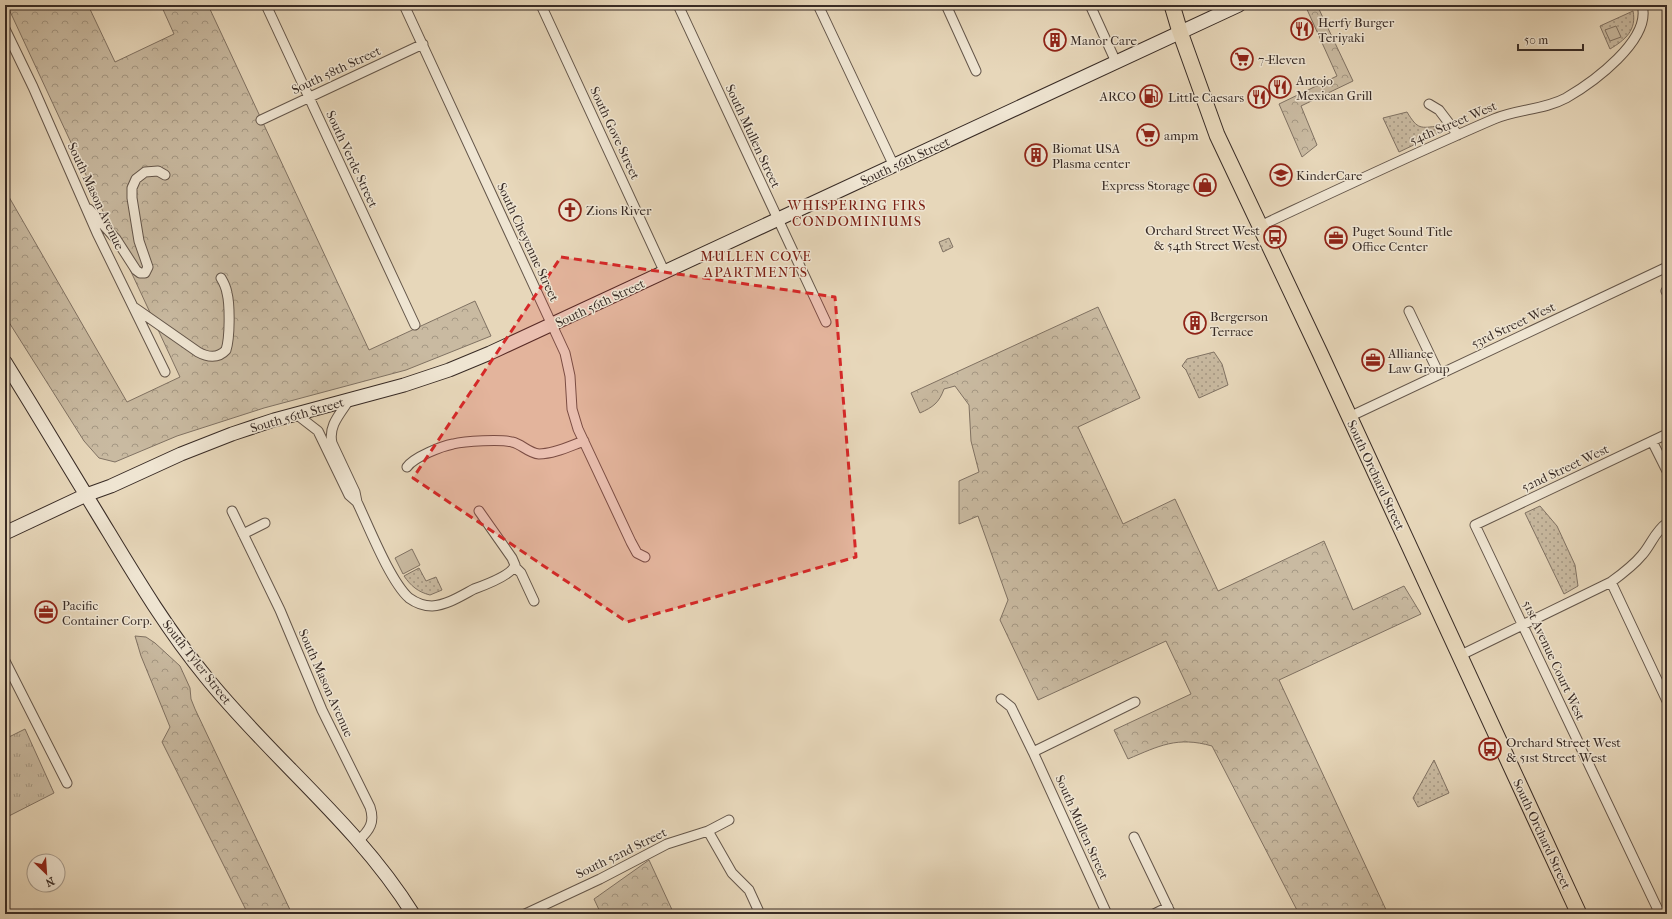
<svg xmlns="http://www.w3.org/2000/svg" width="1672" height="919" font-family="'IM FELL French Canon',serif">
	<style>
		.grass { fill: url(#grass-tufts); stroke: #807263 }
		.forest { fill: url(#forest-crowns); stroke: #807263 }
		.park { fill: url(#park-dots); stroke: #807263 }
		.pitch { fill: #c9baa1; stroke: #807263 }
		.lines { fill: none; stroke-linecap: round; stroke-linejoin: round }
		.street-casing { stroke: #64564a; stroke-width: 11 }
		.secondary-casing { stroke: #382b25; stroke-width: 15 }
		.primary-casing { stroke: #382b25; stroke-width: 17 }
		.street { stroke: #efe5d2; stroke-width: 9 }
		.secondary { stroke: #efe5d2; stroke-width: 13 }
		.primary { stroke: #e7d7ba; stroke-width: 15 }
		.marked { fill: #d62828; fill-opacity: 0.2; stroke: #d62828; stroke-width: 3; stroke-dasharray: 8 5; stroke-linejoin: round }
		.labels { text-anchor: middle; dominant-baseline: central; stroke-width: 3; stroke-linejoin: round; paint-order: stroke }
		.poi-label { font-size: 13px; fill: #382b25; stroke: #efe5d2; text-anchor: start }
		.street-label { font-size: 13px; fill: #382b25; stroke: #efe5d2 }
		.neighbourhood-label { font-size: 14px; letter-spacing: 1px; fill: #7a1f14; stroke: #efe5d2 }
	</style>
	<defs>
		<pattern id="grass-tufts" width="24" height="20" patternUnits="userSpaceOnUse"><rect width="24" height="20" fill="#c9baa1"/><path d="M3 7l-1-3M5 7V3M7 7l1-3M15 17l-1-3M17 17v-4M19 17l1-3" fill="none" stroke="#a49783"/></pattern>
		<pattern id="forest-crowns" width="20" height="18" patternUnits="userSpaceOnUse"><rect width="20" height="18" fill="#c9baa1"/><path d="M2 6a3 3 0 1 1 6 0M12 15a3 3 0 1 1 6 0" fill="none" stroke="#a49783"/></pattern>
		<pattern id="park-dots" width="8" height="8" patternUnits="userSpaceOnUse"><rect width="8" height="8" fill="#c9baa1"/><path d="M2 2h.1M6 6h.1" fill="none" stroke="#a49783" stroke-width="1.8" stroke-linecap="round"/></pattern>
	</defs>
	<rect width="100%" height="100%" fill="#e7d7ba"/>
	<filter id="stains"><feTurbulence type="fractalNoise" baseFrequency=".005" numOctaves="4"/><feColorMatrix values="0 0 0 0 .2 0 0 0 0 .09 0 0 0 0 .02 0 0 0 .5 -.17"/></filter>
	<radialGradient id="worn" r=".72"><stop offset=".6" stop-color="#630" stop-opacity="0"/><stop offset="1" stop-color="#630" stop-opacity=".3"/></radialGradient>
	<path class="grass" d="M25 729 54 793 5 818V739Z"/>
	<path class="forest" d="M7 5H88L115 62 174 34 161 5H208L369 350 475 301 491 336 406 370 264 408 177 436 115 462 99 458 84 441 5 316V190L127 402 180 377Z
		M1305 5H1317L1353 81 1301 106 1317 145 1302 157 1279 104 1337 76Z
		M1098 307 1140 398 1078 427 1123 524 1175 499 1218 591 1324 541 1353 610 1404 586 1421 614 1279 680 1388 914H1299L1212 746C1177 736 1159 746 1128 759L1114 730 1191 694 1166 641 1038 700 1000 620 1008 600 978 516 959 524V481L979 472 971 441 969 405 955 386 944 389C939 403 933 407 920 413L911 393Z
		M135 636 146 637 155 643 180 666 190 688 191 699 195 709 292 914H248L162 742 170 727 141 656Z
		M649 860 674 914H601L594 899Z"/>
	<path class="park" d="M1633 11C1637 30 1625 40 1610 49L1600 26Z
		M1407 112C1418 130 1420 128 1439 126L1441 132 1399 152 1383 118Z
		M949 238 953 247 943 252 939 242Z
		M1214 352 1222 364 1228 385 1199 398 1186 370 1182 366 1187 359Z
		M1540 506 1557 526 1575 565 1578 586 1564 594 1525 513Z
		M419 568 426 581 436 577 442 590 430 595C418 592 411 586 404 576Z
		M1434 760 1449 793 1418 807 1413 798Z"/>
	<path class="pitch" d="M1616 26 1621 37 1610 41 1605 30Z
		M412 549 420 565 403 574 395 558Z"/>
	<g class="lines">
		<g class="street-casing">
			<path id="street" d="M266 5 415 325
				M404 5 565 353 570 376 572 409 578 429 631 542 637 553 645 557
				M541 5 665 273
				M678 5 826 322
				M818 5 894 166
				M946 5 976 71
				M1090 5 1116 62
				M5 29 33 87 97 233 165 372
				M1429 104 1439 110 1458 135
				M261 120 423 44
				M89 209 116 239 136 270 140 273H145L148 267 139 241 132 198V188L136 179 145 172 158 171 165 175
				M1260 226C1337 190 1415 153 1494 119 1517 109 1544 110 1566 98 1592 83 1652 40 1642 5
				M1666 291 1667 293
				M135 308 198 352C207 357 218 359 226 350 230 338 230 305 227 293 226 287 224 283 221 278
				M1409 311 1439 374
				M349 400C340 414 328 426 332 443L355 492 357 502C369 527 390 581 409 598 416 603 424 606 432 606 447 605 461 596 474 589 485 585 512 575 515 565L512 558 479 511
				M296 414 318 431 349 495 357 502
				M1349 417 1667 267
				M1652 441 1667 471
				M407 467C414 457 442 446 453 444 465 441 501 439 512 442 522 444 528 453 539 454 554 454 570 446 584 441
				M232 511 280 610 322 710 370 807C375 822 370 830 358 841
				M243 534 265 523
				M515 567 521 573 534 601
				M1611 582 1667 701
				M1461 655 1611 582C1622 574 1633 566 1642 555 1651 545 1655 531 1667 523
				M5 661 67 783
				M1001 699 1011 707 1033 752 1107 914
				M1033 752 1135 702
				M708 831 732 873 749 890 760 914
				M1134 837 1171 914
				M525 914 600 879 667 844 708 831 729 820
				M1154 914 1168 907
				M1660 914 1475 525 1667 434"/>
		</g>
		<g class="secondary-casing">
			<path id="secondary" d="M5 362C36 412 66 462 97 513 131 569 164 626 206 677 272 759 357 824 413 914
				M5 533 86 495 111 486 181 454 232 434 274 420 404 385 449 370 490 353 1239 5"/>
		</g>
		<g class="primary-casing">
			<path id="primary" d="M1172 5 1180 32 1217 135 1320 353 1579 914"/>
		</g>
		<use href="#street" class="street"/>
		<use href="#secondary" class="secondary"/>
		<use href="#primary" class="primary"/>
	</g>
	<path class="marked" d="M561 257 835 297 856 557 627 622 413 478Z"/>
	<defs>
		<g id="restaurant-ring" transform="scale(1.15)"><circle r="9.5" fill="#efe5d2" stroke="#8f2418" stroke-width="1.5"/><path d="M-5-6h1v4h1v-4h1v4h1v-4h1v5L-1.5 .5V6h-2V.5L-5-1ZM5-6V6H3V1.5H1.5Q1.5-4 5-6Z" fill="#8f2418"/></g>
		<g id="building-ring" transform="scale(1.15)"><circle r="9.5" fill="#efe5d2" stroke="#8f2418" stroke-width="1.5"/><path d="M-4-6H4V6H1V3H-1V6H-4ZM-2.5-4.3h1.7v1.8h-1.7ZM.8-4.3h1.7v1.8H.8ZM-2.5-1h1.7V.8h-1.7ZM.8-1h1.7V.8H.8Z" fill="#8f2418"/></g>
		<g id="supermarket-ring" transform="scale(1.15)"><circle r="9.5" fill="#efe5d2" stroke="#8f2418" stroke-width="1.5"/><path d="M-6-5.5h2.5l.6 2H6L4.5 2H-2.5L-4.4-4H-6ZM-1.5 3.2a1.3 1.3 0 1 0 .1 0ZM3 3.2a1.3 1.3 0 1 0 .1 0Z" fill="#8f2418"/></g>
		<g id="fuel-ring" transform="scale(1.15)"><circle r="9.5" fill="#efe5d2" stroke="#8f2418" stroke-width="1.5"/><path d="M-5.5-6h7V0h2V4h1.3V-2.5L3-4.5l.8-.8L6-3V5H2.5V1h-1V6h-7ZM-4.2-4.7v3.2H.2V-4.7Z" fill="#8f2418"/></g>
		<g id="school-ring" transform="scale(1.15)"><circle r="9.5" fill="#efe5d2" stroke="#8f2418" stroke-width="1.5"/><path d="M0-5L7-2L0 1L-7-2ZM-4 1L0 2.5L4 1V4Q0 6-4 4Z" fill="#8f2418"/></g>
		<g id="shop-ring" transform="scale(1.15)"><circle r="9.5" fill="#efe5d2" stroke="#8f2418" stroke-width="1.5"/><path d="M-5-2.5h2.3a2.7 3.5 0 0 1 5.4 0H5L5.5 6h-11ZM-1.5-2.5h3a1.5 2.3 0 0 0-3 0Z" fill="#8f2418"/></g>
		<g id="church-ring" transform="scale(1.15)"><circle r="9.5" fill="#efe5d2" stroke="#8f2418" stroke-width="1.5"/><path d="M-1.2-6h2.4v3.5h3.3v2.4h-3.3V6h-2.4V-.1h-3.3v-2.4h3.3Z" fill="#8f2418"/></g>
		<g id="bus-ring" transform="scale(1.15)"><circle r="9.5" fill="#efe5d2" stroke="#8f2418" stroke-width="1.5"/><path d="M-5-6H5V4H4V6H2V4H-2V6H-4V4H-5ZM-3.5-4V0h7V-4ZM-3.5 1.2v1.5H-2V1.2ZM2 1.2v1.5H3.5V1.2Z" fill="#8f2418"/></g>
		<g id="office-ring" transform="scale(1.15)"><circle r="9.5" fill="#efe5d2" stroke="#8f2418" stroke-width="1.5"/><path d="M-6-3h4V-5.5h4V-3h4V5H-6ZM-1-4.5V-3h2v-1.5ZM-6 0V1H6V0Z" fill="#8f2418"/></g>
	</defs>
	<g fill-rule="evenodd">
		<use href="#restaurant-ring" x="1302" y="29"/>
		<use href="#building-ring" x="1055" y="40"/>
		<use href="#supermarket-ring" x="1242" y="59"/>
		<use href="#restaurant-ring" x="1280" y="87"/>
		<use href="#fuel-ring" x="1151" y="96"/>
		<use href="#restaurant-ring" x="1259" y="97"/>
		<use href="#supermarket-ring" x="1148" y="135"/>
		<use href="#building-ring" x="1036" y="155"/>
		<use href="#school-ring" x="1281" y="175"/>
		<use href="#shop-ring" x="1205" y="185"/>
		<use href="#church-ring" x="570" y="210"/>
		<use href="#bus-ring" x="1275" y="237"/>
		<use href="#office-ring" x="1336" y="238"/>
		<use href="#building-ring" x="1195" y="323"/>
		<use href="#office-ring" x="1373" y="360"/>
		<use href="#office-ring" x="46" y="612"/>
		<use href="#bus-ring" x="1490" y="749"/>
	</g>
	<g class="labels">
		<g class="poi-label">
			<text x="1318" y="22">Herfy Burger<tspan x="1318" dy="15">Teriyaki</tspan></text>
			<text x="1070" y="40">Manor Care</text>
			<text x="1258" y="59">7-Eleven</text>
			<text x="1296" y="80">Antojo<tspan x="1296" dy="15">Mexican Grill</tspan></text>
			<text x="1136" y="96" text-anchor="end">ARCO</text>
			<text x="1244" y="97" text-anchor="end">Little Caesars</text>
			<text x="1164" y="135">ampm</text>
			<text x="1052" y="148">Biomat USA<tspan x="1052" dy="15">Plasma center</tspan></text>
			<text x="1296" y="175">KinderCare</text>
			<text x="1190" y="185" text-anchor="end">Express Storage</text>
			<text x="586" y="210">Zions River</text>
			<text x="1260" y="230" text-anchor="end">Orchard Street West<tspan x="1260" dy="15">&amp; 54th Street West</tspan></text>
			<text x="1352" y="231">Puget Sound Title<tspan x="1352" dy="15">Office Center</tspan></text>
			<text x="1210" y="316">Bergerson<tspan x="1210" dy="15">Terrace</tspan></text>
			<text x="1388" y="353">Alliance<tspan x="1388" dy="15">Law Group</tspan></text>
			<text x="62" y="605">Pacific<tspan x="62" dy="15">Container Corp.</tspan></text>
			<text x="1506" y="742">Orchard Street West<tspan x="1506" dy="15">&amp; 51st Street West</tspan></text>
		</g>
		<g class="street-label">
			<text transform="translate(336 70) rotate(-25)">South 58th Street</text>
			<text transform="translate(1453 123) rotate(-23)">54th Street West</text>
			<text transform="translate(615 133) rotate(65)">South Gove Street</text>
			<text transform="translate(753 136) rotate(65)">South Mullen Street</text>
			<text transform="translate(352 159) rotate(65)">South Verde Street</text>
			<text transform="translate(905 161) rotate(-25)">South 56th Street</text>
			<text transform="translate(96 196) rotate(65)">South Mason Avenue</text>
			<text transform="translate(528 242) rotate(65)">South Cheyenne Street</text>
			<text transform="translate(600 303) rotate(-25)">South 56th Street</text>
			<text transform="translate(1513 325) rotate(-25)">53rd Street West</text>
			<text transform="translate(297 415) rotate(-16)">South 56th Street</text>
			<text transform="translate(1565 468) rotate(-25)">52nd Street West</text>
			<text transform="translate(1376 475) rotate(65)">South Orchard Street</text>
			<text transform="translate(1554 660) rotate(65)">51st Avenue Court West</text>
			<text transform="translate(197 662) rotate(52)">South Tyler Street</text>
			<text transform="translate(326 683) rotate(66)">South Mason Avenue</text>
			<text transform="translate(1082 827) rotate(66)">South Mullen Street</text>
			<text transform="translate(1542 834) rotate(65)">South Orchard Street</text>
			<text transform="translate(621 853) rotate(-26)">South 52nd Street</text>
		</g>
		<g class="neighbourhood-label">
			<text x="857" y="205">WHISPERING FIRS<tspan x="857" dy="16">CONDOMINIUMS</tspan></text>
			<text x="756" y="256">MULLEN COVE<tspan x="756" dy="16">APARTMENTS</tspan></text>
		</g>
	</g>
	<rect width="1672" height="919" fill="none" stroke="#e7d7ba" stroke-width="20"/>
	<rect x="6" y="6" width="1660" height="907" fill="none" stroke="#382b25" stroke-width="2"/>
	<rect x="10" y="10" width="1652" height="899" fill="none" stroke="#382b25"/>
	<g transform="translate(46 873) rotate(155)"><circle r="19" fill="#efe5d2" stroke="#a69b8d"/>
	<path d="M0-3L7 15L0 10L-7 15Z" fill="#8f2418"/>
	<text y="-6" font-size="11" font-weight="bold" text-anchor="middle" fill="#382b25">N</text>
	</g>
	<path d="M1518 44v6h65v-6" fill="none" stroke="#382b25" stroke-width="2"/>
	<text x="1524" y="44" font-size="12" fill="#382b25" stroke="#efe5d2" stroke-width="3" paint-order="stroke">50 m</text>
	<rect width="100%" height="100%" filter="url(#stains)"/>
	<rect width="100%" height="100%" fill="url(#worn)"/>
</svg>
